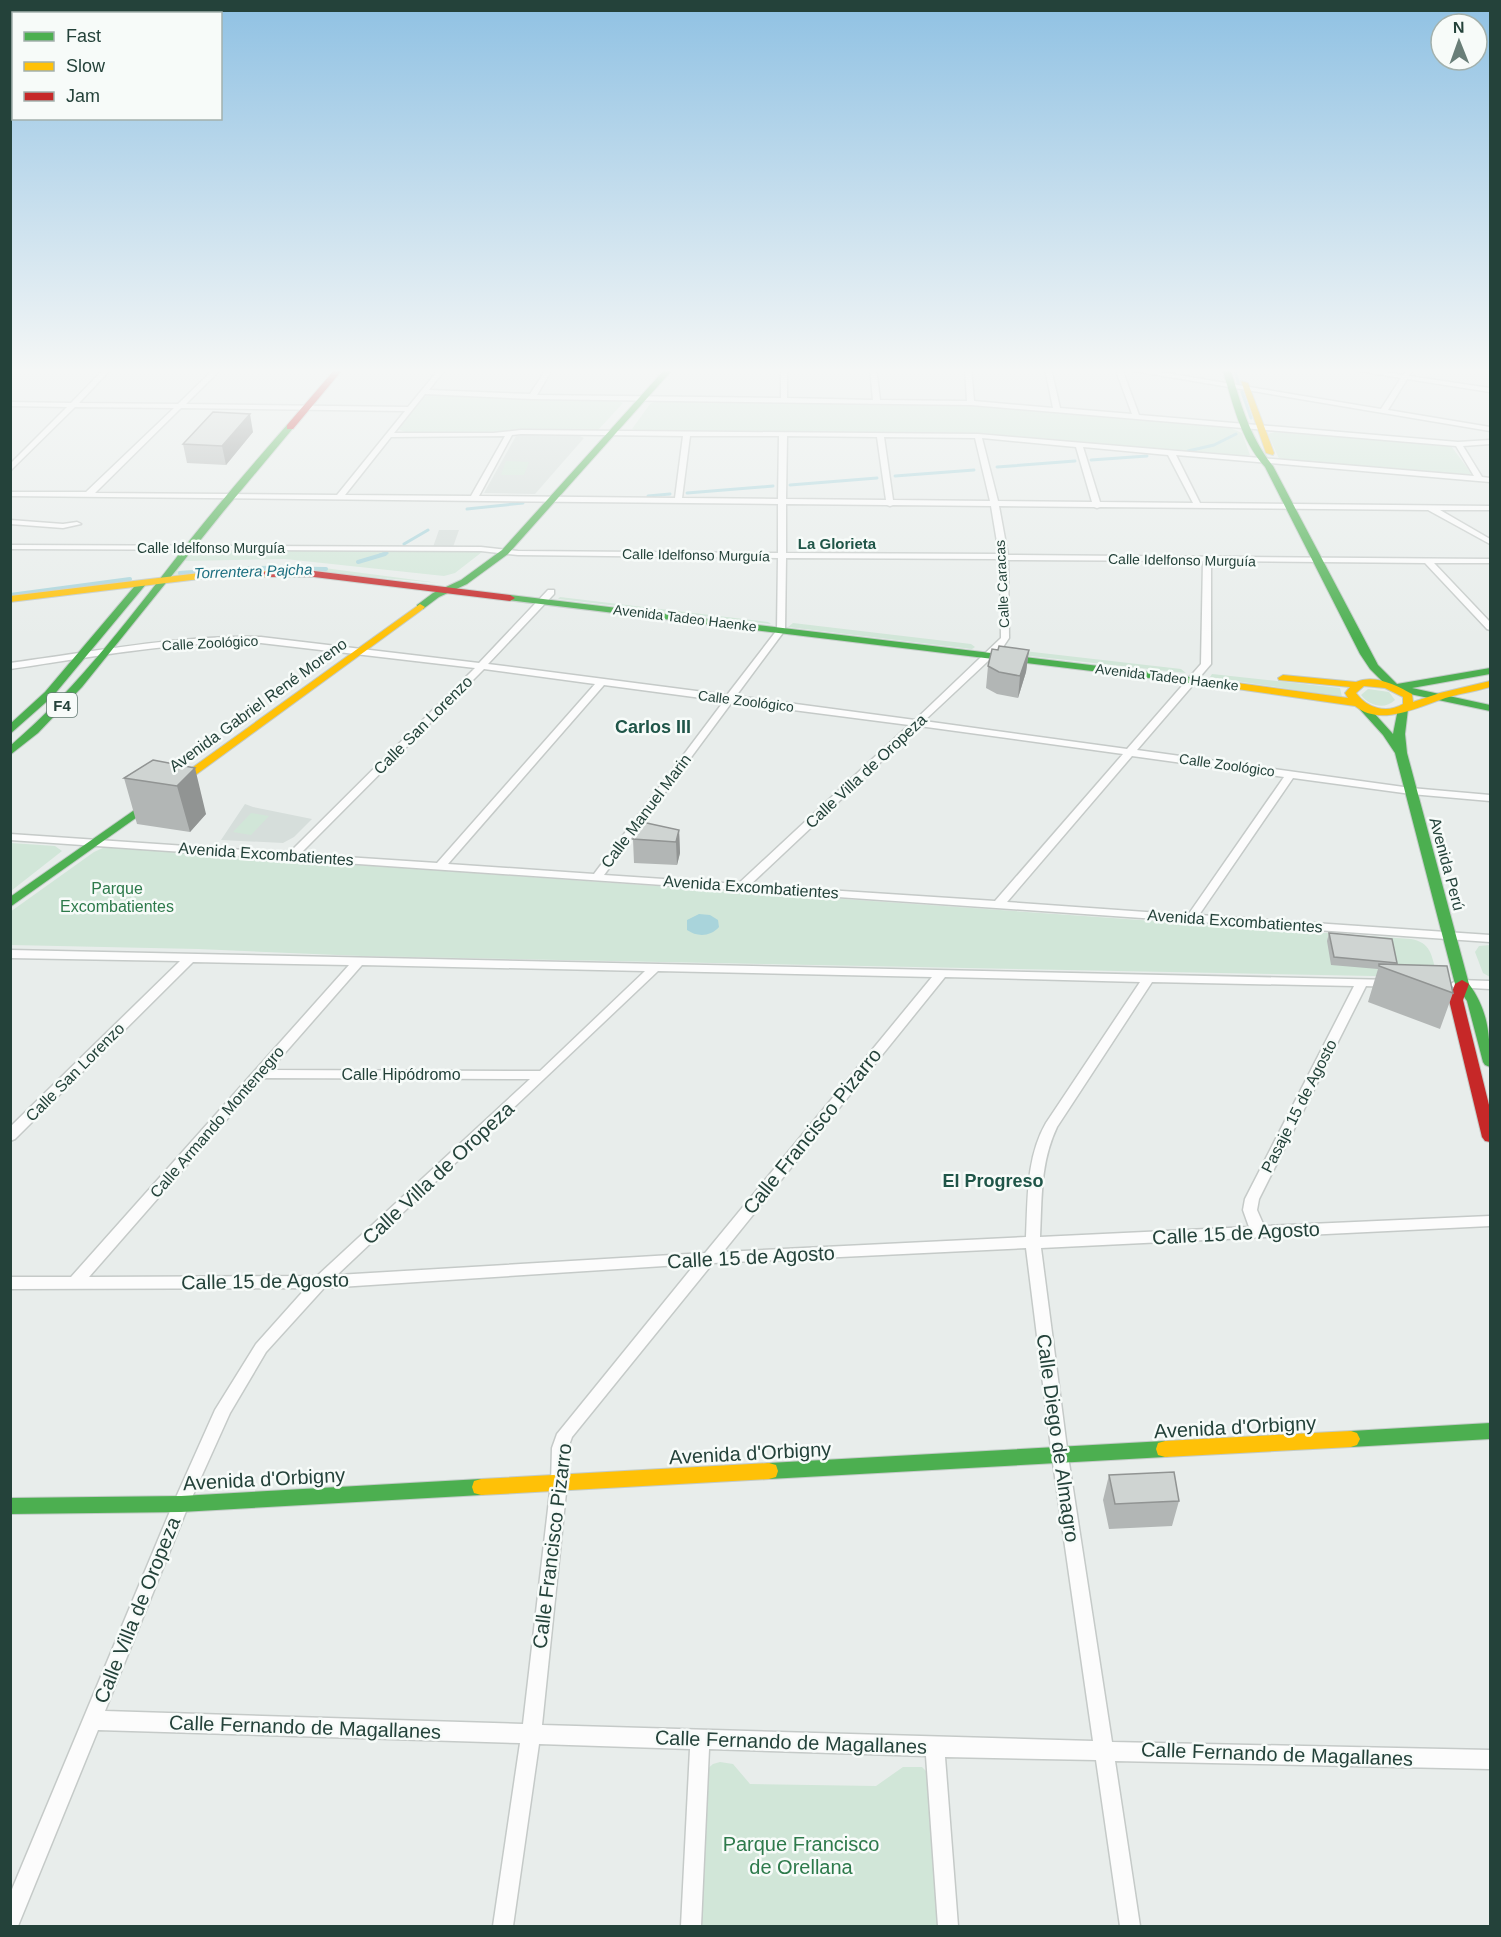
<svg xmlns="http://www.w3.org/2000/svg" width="1501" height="1937" font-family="Helvetica,sans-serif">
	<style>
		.built { fill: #d6dedb }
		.green { fill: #d1e6d8 }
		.water { fill: #a9d4db }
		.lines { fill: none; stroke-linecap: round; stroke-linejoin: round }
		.stream-far1 { stroke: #a9d4db; stroke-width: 3 }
		.stream { stroke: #a9d4db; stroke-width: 4 }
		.street-casing { stroke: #c5cac8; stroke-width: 3 }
		.fast-casing { stroke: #c3cbc8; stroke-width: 2 }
		.slow-casing { stroke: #c3cbc8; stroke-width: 2 }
		.jam-casing { stroke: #c3cbc8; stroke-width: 2 }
		.street { fill: #fcfcfc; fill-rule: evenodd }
		.fast { fill: #4caf50; fill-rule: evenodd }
		.slow { fill: #ffc107; fill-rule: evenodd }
		.jam { fill: #c62828; fill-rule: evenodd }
		.wall { fill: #b2b6b5 }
		.shaded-wall { fill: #919493 }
		.building { fill: #cfd4d2; stroke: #919493; stroke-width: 1.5 }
		.labels { text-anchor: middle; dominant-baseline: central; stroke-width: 5; stroke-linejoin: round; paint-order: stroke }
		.far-street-label { font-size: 14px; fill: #24423a; stroke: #f7fbf9 }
		.far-neighbourhood-label { font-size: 15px; font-weight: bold; fill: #1f5548; stroke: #f7fbf9 }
		.far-water-label { font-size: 15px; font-style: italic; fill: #1c6f80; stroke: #f7fbf9 }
		.shield { fill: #f7fbf9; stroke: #637a73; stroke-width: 1.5 }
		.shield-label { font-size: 15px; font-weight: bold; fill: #24423a }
		.street-label { font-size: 16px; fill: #24423a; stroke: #f7fbf9 }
		.park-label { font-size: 16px; fill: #2d7a4b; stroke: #f7fbf9 }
		.neighbourhood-label { font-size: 18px; font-weight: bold; fill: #1f5548; stroke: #f7fbf9 }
		.near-street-label { font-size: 20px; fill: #24423a; stroke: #f7fbf9 }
		.near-park-label { font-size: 20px; fill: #2d7a4b; stroke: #f7fbf9 }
	</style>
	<rect width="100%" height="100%" fill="#e8edeb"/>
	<path class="built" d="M578 435 584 438 535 494 484 493 516 436Z
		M439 530H459L453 547H433Z
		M245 804 253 807 312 819 294 837 283 843 221 840Z"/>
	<path class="green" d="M430 395 616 400 623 403 598 430 594 431C532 430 470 433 407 433L398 429 424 397Z
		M659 400 969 405 1226 426 1242 433 1250 455 1243 457 981 433 638 431 632 429 650 404Z
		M1275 432 1451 446 1471 473 1469 476 1280 461 1268 434Z
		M506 461 529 462 524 475H501Z
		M195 549 478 551 482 552 455 573 444 576 285 559 185 561Z
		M276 565 324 568 439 583 283 569 221 571 172 575 176 571Z
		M560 597 768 622 771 624 558 599Z
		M793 623 971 644 975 647 972 649 788 627Z
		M1024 651 1181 669 1186 673 1012 654Z
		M1212 674 1340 688 1342 697 1210 677Z
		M1368 689 1389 692 1395 700C1385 710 1369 706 1361 695Z
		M251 813 269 816 251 835 233 832Z
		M11 843 55 846 62 851 11 891Z
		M105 847 1411 939C1431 943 1431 954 1436 971L1424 977 362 956 198 949 11 945 10 912 94 852Z
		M1490 945V977L1483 973 1475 952 1479 946Z
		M720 1762 733 1764 750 1784 876 1786 903 1767H922L929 1774 939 1926H700L706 1770 713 1764Z"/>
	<path class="water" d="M699 914 710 915 718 920 719 927C710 937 697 937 687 930V920Z"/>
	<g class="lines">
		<path class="stream-far1" d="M1234 368 1239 385
			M1242 392 1251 418
			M1188 451 1214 445 1236 434
			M1091 460 1147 456
			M997 467 1075 461
			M895 476 974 470
			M790 485 877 478
			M687 493 773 486
			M648 496 670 494
			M467 509 523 503
			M404 544 428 530
			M380 555 387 553"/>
		<path class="stream" d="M358 562 385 554
			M180 573 256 568 326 569
			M10 595 130 579"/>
		<g class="street-casing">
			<path id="street" d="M10 368H15L10 371Z
				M105 368H112L79 403 178 404 215 368H222L186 404 408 407 440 368H446L429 390 530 394 547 368H553L537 395 781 398V368H787V398L873 400 870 368H876L880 400 967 401 965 368H971L974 401 1053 408 1045 368H1051L1060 408 1132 414 1115 368H1136L1381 409 1401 378 1342 368H1358L1403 375 1408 368H1414L1409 376 1490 388V392L1407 379 1388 410 1490 427V431L1122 369 1139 415 1458 442 1490 440V444L1463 446 1482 477 1490 478V482L1176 455 1200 503 1490 506V510H1440L1490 539V544L1428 510 1100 507 1097 508 1094 507 999 506 1008 555 1490 559V563H1434L1490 622V630L1487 629 1425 563 1211 561V664L1137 750 1411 788 1490 795V801L1411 794 1293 778 1199 915 1490 935V942L10 840V834L289 853 475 668 261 643C177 640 93 657 10 669V663C93 652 177 635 261 637L479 663 548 590H554V594L488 664 727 695 777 630 778 558 518 555 481 551 10 549V545L481 547 518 551 778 553V504L10 496V492H86L174 408 75 407 10 471V464L67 407 10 406V402L71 403ZM425 394 532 399 971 405 1456 446 1474 476 978 434 521 430 493 433H394ZM181 408 405 411 337 495 95 493ZM521 434 683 436 675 498 479 496 512 435ZM505 436 471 496 345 495 391 437ZM690 436H779L778 499 682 498ZM787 436 877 437 886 500 786 499ZM884 437 975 438 990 501 893 500ZM982 438 1076 447 1092 502 998 501ZM1083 447 1168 455 1193 503 1100 502ZM786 504 887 505 890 506 893 505 991 506 999 554 786 553ZM786 558 1000 559 1001 638 915 720 736 696 785 630ZM1008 560 1203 561 1201 664 1127 749 924 721 1003 647 1009 638ZM484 669 595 684 437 863 300 854ZM604 685 724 701 594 874 448 864ZM732 702 909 725 738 884 604 875ZM919 726 1123 754 995 901 750 885ZM1132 756 1284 777 1188 915 1007 902Z
				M10 520 63 524 77 522 81 524 63 528 10 524Z
				M10 950 1393 980 1395 983 1389 987 1366 986 1259 1199 1257 1210 1264 1226 1490 1216V1226L1041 1248 1068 1456 1112 1742 1490 1750V1769L1115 1761 1140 1926H1120L1096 1760 945 1757 958 1926H938L926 1756 709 1749 701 1926H681L690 1749 539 1744 513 1926H493L520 1743 98 1730 18 1926H10V1894L173 1504 215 1410 256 1344 306 1288 10 1289V1277H71L349 965 193 962 15 1139 10 1141V1127L180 961 10 958ZM362 965 645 971 540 1071 270 1070ZM658 971 932 977 705 1253 337 1275ZM945 977 1140 982 1046 1123C1026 1158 1028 1198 1026 1237L723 1252ZM1152 982 1354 986 1245 1199 1243 1210 1249 1227 1040 1237C1042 1198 1040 1163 1057 1127ZM263 1078 530 1079 317 1276 89 1277ZM1026 1248 1052 1456 1093 1741 542 1725 567 1483 568 1448 572 1437 713 1263ZM695 1264 557 1434 552 1448 551 1483 523 1724 105 1711 189 1504 230 1413 266 1352 324 1288Z
				M1457 980 1490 981V989L1453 987 1451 984Z"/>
		</g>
		<g class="fast-casing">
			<path id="fast" d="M666 368H674L508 554 467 584 439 597 423 609H417V605L433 593 461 580 502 550Z
				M1222 368H1230C1241 404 1249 436 1273 466L1378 665 1397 684 1490 668V674L1412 688 1490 705V711L1391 690 1370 669 1360 654 1265 467C1240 439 1233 403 1222 368Z
				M287 425 294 427 223 512 82 687 38 733 10 755V746C80 686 134 612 190 540 221 501 254 463 287 425Z
				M139 581 147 583 53 696 10 734V724L45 692Z
				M510 595 1223 681 1228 684 1223 687 507 600V596Z
				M1360 701 1364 702 1393 734 1398 709 1403 706 1408 709 1405 734 1407 753 1469 984C1488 1010 1490 1034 1490 1067L1485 1065 1483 1062 1467 1001 1455 984 1395 753 1383 735 1355 704Z
				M153 797 157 799 159 801 157 803 10 907V897Z
				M1490 1423V1439L1351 1447 1345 1445 1342 1439 1345 1433 1351 1431Z
				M1165 1441 1172 1443 1174 1449 1172 1455 1165 1457 769 1479 762 1477 760 1471 762 1465 769 1463Z
				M481 1479 488 1481 490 1487 488 1493 481 1495 181 1512 10 1514V1498L181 1496Z"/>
		</g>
		<g class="slow-casing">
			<path id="slow" d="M1241 381 1248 383 1274 453 1273 455 1266 453Z
				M216 571H266L271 574 266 577H216L10 602V596Z
				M420 604 425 607 423 609 179 787H171L169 785 171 783Z
				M1283 675 1356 682C1374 674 1396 685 1412 694L1413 702 1440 693 1490 681V687C1477 691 1463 693 1449 697 1421 705 1382 728 1355 706L1223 687 1218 684 1223 681 1348 698 1345 693 1350 687 1279 680 1278 678ZM1364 686 1385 688 1403 697V704C1386 714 1367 708 1356 693Z
				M1351 1431 1357 1433 1360 1439 1357 1445 1351 1447 1165 1457 1158 1455 1156 1449 1158 1443 1165 1441Z
				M769 1463 776 1465 778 1471 776 1477 769 1479 481 1495 474 1493 472 1487 474 1481 481 1479Z"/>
		</g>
		<g class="jam-casing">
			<path id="jam" d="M336 368H344L293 429H287V425Z
				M314 571 510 595 515 598 510 601 314 577H266L261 574 266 571Z
				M1462 980 1469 984 1463 1000 1490 1109V1142L1485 1141 1482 1137 1449 1000 1455 984Z"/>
		</g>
		<use href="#street" class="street"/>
		<use href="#fast" class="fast"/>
		<use href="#slow" class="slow"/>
		<use href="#jam" class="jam"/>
	</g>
	<path class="wall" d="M253 432 226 465 187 463 183 444Z
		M998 650H1029L1026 672 1018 698 997 694 986 688 988 666Z
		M153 760 206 814 190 832 137 824 124 778Z
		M640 828 679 830 680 853 677 865 634 863 633 839Z
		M1329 933 1397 963 1396 965 1453 993 1440 1029 1368 1002 1378 969 1331 965 1327 941Z
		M1109 1475 1179 1501 1172 1526 1109 1529 1103 1500Z"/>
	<path class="shaded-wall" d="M250 414 253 432 226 465 222 446Z
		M1029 650 1026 672 1018 698 1020 676Z
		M195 768 206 814 190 832 177 786Z
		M679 830 680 853 677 865 676 842Z"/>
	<path class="building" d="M213 412 250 414 222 446 183 444Z
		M999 646 1029 650 1020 676 999 672 988 666 992 649 998 650Z
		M153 760 195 768 177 786 124 778Z
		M642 822 679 830 676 842 633 839 637 827 640 828Z
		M1329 933 1392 939 1397 963 1334 957Z
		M1379 964 1447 966 1453 993 1379 966Z
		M1174 1472 1179 1501 1115 1504 1109 1475Z"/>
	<linearGradient id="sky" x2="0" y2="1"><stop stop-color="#8fc1e3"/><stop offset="0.58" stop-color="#f5f7f6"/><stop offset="1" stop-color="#f5f7f6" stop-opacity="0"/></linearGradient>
	<rect width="1501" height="639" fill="url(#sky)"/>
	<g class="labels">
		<g class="far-street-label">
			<text x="211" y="548">Calle Idelfonso Murguía</text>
			<text transform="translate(696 555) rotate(1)">Calle Idelfonso Murguía</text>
			<text transform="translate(1182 560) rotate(1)">Calle Idelfonso Murguía</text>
			<text transform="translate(1002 584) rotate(-93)">Calle Caracas</text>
			<text transform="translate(685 618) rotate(7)">Avenida Tadeo Haenke</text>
			<text transform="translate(210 643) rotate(-3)">Calle Zoológico</text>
			<text transform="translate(1167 677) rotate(7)">Avenida Tadeo Haenke</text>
			<text transform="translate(746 701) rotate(7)">Calle Zoológico</text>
			<text transform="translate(1227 765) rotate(8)">Calle Zoológico</text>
		</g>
		<g class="far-neighbourhood-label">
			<text x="837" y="543">La Glorieta</text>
		</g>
		<g class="far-water-label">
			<text transform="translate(253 571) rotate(-2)">Torrentera Pajcha</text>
		</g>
		<rect class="shield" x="47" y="693" width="30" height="24" rx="4.5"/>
		<g class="shield-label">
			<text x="62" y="705">F4</text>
		</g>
		<g class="street-label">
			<text transform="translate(258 705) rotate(-36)">Avenida Gabriel René Moreno</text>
			<text transform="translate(423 725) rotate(-45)">Calle San Lorenzo</text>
			<text transform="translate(866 771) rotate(-43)">Calle Villa de Oropeza</text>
			<text transform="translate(646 811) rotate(-53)">Calle Manuel Marin</text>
			<text transform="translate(266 854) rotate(4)">Avenida Excombatientes</text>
			<text transform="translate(1447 864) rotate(75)">Avenida Perú</text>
			<text transform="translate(751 887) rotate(4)">Avenida Excombatientes</text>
			<text transform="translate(1235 921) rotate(4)">Avenida Excombatientes</text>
			<text transform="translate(75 1072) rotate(-45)">Calle San Lorenzo</text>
			<text x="401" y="1074">Calle Hipódromo</text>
			<text transform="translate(1299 1106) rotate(-63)">Pasaje 15 de Agosto</text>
			<text transform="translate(217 1122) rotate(-49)">Calle Armando Montenegro</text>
		</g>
		<g class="park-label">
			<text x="117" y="888">Parque<tspan x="117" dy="18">Excombatientes</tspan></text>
		</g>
		<g class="neighbourhood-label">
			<text x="653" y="727">Carlos III</text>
			<text x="993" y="1181">El Progreso</text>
		</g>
		<g class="near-street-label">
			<text transform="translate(812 1131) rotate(-51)">Calle Francisco Pizarro</text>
			<text transform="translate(438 1173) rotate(-43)">Calle Villa de Oropeza</text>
			<text transform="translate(1236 1233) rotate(-3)">Calle 15 de Agosto</text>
			<text transform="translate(751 1257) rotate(-3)">Calle 15 de Agosto</text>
			<text transform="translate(265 1281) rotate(-1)">Calle 15 de Agosto</text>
			<text transform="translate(1235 1427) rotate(-3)">Avenida d'Orbigny</text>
			<text transform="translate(1058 1438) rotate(82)">Calle Diego de Almagro</text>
			<text transform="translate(750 1453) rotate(-3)">Avenida d'Orbigny</text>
			<text transform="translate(264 1479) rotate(-3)">Avenida d'Orbigny</text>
			<text transform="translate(552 1546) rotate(-83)">Calle Francisco Pizarro</text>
			<text transform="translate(137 1610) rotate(-68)">Calle Villa de Oropeza</text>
			<text transform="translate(305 1727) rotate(2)">Calle Fernando de Magallanes</text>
			<text transform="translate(791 1742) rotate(2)">Calle Fernando de Magallanes</text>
			<text transform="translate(1277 1754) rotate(2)">Calle Fernando de Magallanes</text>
		</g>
		<g class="near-park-label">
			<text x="801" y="1844">Parque Francisco<tspan x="801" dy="23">de Orellana</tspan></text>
		</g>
	</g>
	<rect width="1501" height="1937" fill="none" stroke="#24423a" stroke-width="24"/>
	<rect x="12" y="12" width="210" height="108" fill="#f7fbf9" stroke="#a3b1ad" stroke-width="1.5"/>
	<rect x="24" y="32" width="30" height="9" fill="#4caf50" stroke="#a3b1ad" stroke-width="1.5"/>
	<text x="66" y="42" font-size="18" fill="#24423a">Fast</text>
	<rect x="24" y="62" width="30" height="9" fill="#ffc107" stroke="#a3b1ad" stroke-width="1.5"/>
	<text x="66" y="72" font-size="18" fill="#24423a">Slow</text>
	<rect x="24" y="92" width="30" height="9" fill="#c62828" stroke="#a3b1ad" stroke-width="1.5"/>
	<text x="66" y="102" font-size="18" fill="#24423a">Jam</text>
	<g transform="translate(1459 42) rotate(359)"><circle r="28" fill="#f7fbf9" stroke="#a3b1ad" stroke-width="1.5"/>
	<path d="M0-4.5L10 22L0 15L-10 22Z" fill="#697e78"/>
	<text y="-9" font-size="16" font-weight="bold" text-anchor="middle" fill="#24423a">N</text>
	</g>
</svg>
